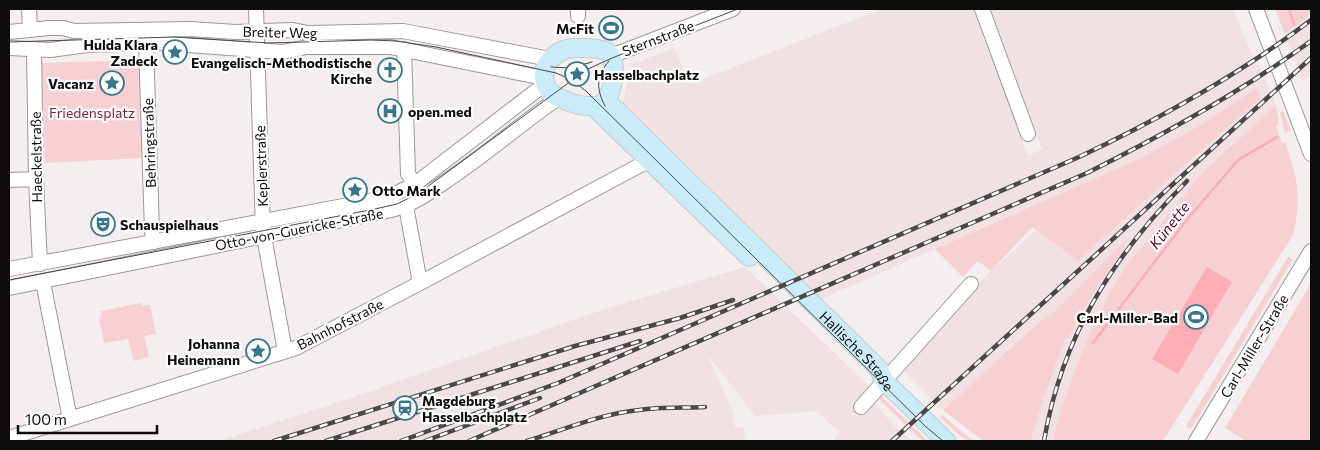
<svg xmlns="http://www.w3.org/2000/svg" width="1320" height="450" font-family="Commissioner,sans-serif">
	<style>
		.built { fill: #f1e1e2 }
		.green { fill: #f6d0d3 }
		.water { fill: #fcadb5 }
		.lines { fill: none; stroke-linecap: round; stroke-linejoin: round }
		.stream { stroke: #fcadb5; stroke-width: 2.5 }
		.minor-casing { stroke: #9e9898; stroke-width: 16 }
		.major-casing { stroke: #cac9c9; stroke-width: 20 }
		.minor { stroke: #fff; stroke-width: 14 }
		.major { stroke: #caecf9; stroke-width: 18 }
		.tram { stroke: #4a4747; stroke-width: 1 }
		.rail-casing { stroke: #4a4747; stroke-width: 4.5 }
		.rail { stroke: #fff; stroke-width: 2.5; stroke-dasharray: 8; stroke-linecap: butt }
		.labels { text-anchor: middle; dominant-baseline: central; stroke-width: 4.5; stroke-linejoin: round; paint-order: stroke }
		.poi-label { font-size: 14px; font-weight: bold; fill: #0d0b0b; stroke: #fff; text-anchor: end }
		.street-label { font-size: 14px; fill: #0d0b0b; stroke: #fff }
		.park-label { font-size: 14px; fill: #8d1c38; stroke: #fff }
		.water-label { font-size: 15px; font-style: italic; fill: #5e0620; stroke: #fff }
	</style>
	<rect width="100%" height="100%" fill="#f5eeee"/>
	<path class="built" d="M882 9H975L1028 156 1042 149 989 9H1233L1252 55 1254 54 1276 105 1203 172 1126 266 1111 290 1088 336 1061 408 1053 441H1031L1040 408 1046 316 943 410 904 371 981 281 1035 230 1078 261 1171 177 1261 98 1256 88 1199 126 1139 159 819 300 787 266 622 106 632 64 674 48 690 84Z
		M1311 13V75L1307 79 1302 80 1285 34Z
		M745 267 868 385 874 403 893 424 912 441H832L840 433 817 411 755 416 707 354 733 412 735 428 744 427 745 441H219L370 391 602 310Z"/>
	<path class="green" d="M1275 9H1311V13L1285 34Z
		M140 60 143 158 45 163 42 63Z
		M1256 88 1261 98 1171 177 1078 261 1032 227 991 271 978 261 963 277 935 249 1139 159 1199 126Z
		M1276 105 1279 124 1276 126 1282 143 1285 142C1298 179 1302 197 1293 235L1163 441H1053L1061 408 1088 336 1111 290 1126 266 1203 172Z
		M1283 111 1291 131 1285 133 1280 112Z
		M1126 240 1124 248 1087 303 1068 339 1065 338 1040 408 1031 441H983L943 410 1046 316 1049 317Z
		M1288 257 1293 259 1191 429 1186 426Z
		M1311 283V441H1246L1225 428Z
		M141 303 142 306 150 305 156 334 144 336 149 357 134 361 128 339 104 343 99 318 102 315 101 311Z
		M881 396 928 441H922L879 399Z
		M942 415 973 441C962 441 949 425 940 417Z"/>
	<path class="water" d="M1207 267 1232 282 1178 374 1152 359Z"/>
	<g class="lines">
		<path class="stream" d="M1289 9 1294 24
			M1093 343 1185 222 1238 160 1277 137"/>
		<g class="minor-casing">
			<path id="minor" d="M29 9 30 30
				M256 9 263 231 285 351
				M578 9V16
				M982 9 1028 134
				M1256 9 1311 154
				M9 32 49 28H63L74 31 190 29 236 32 293 30 308 33 403 31 550 59
				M146 43 152 232 154 242
				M9 48 50 50 87 45 160 43 283 52 307 47H390L544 78
				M34 49 36 179 40 264
				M404 49 408 174 415 184
				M611 56 733 9
				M9 180 36 179
				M406 206 420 283
				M9 269 380 199 395 194 415 184 545 84
				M43 282 70 419
				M9 288 387 211C411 206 429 193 449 179 486 154 521 124 558 98
				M861 407 971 284
				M9 438 296 348 420 283 646 162 649 159
				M1196 441 1311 251"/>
		</g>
		<g class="major-casing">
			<g id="major">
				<path d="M572 48C582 48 597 47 606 51 620 58 613 96 603 103 592 112 555 100 548 89 536 69 553 51 572 48Z"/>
				<path id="s1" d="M606 100 879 369 885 382 946 441"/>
				<path d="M593 106 749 257"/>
			</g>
		</g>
		<use href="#minor" class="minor"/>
		<use href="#major" class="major"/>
		<path class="tram" d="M9 42 174 37 269 43 371 40 396 41 436 47 556 73 572 80 587 92 925 426 943 441
			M551 67 570 68 592 62
			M605 106C596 89 596 76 609 61
			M9 280 375 209 397 204 419 193 586 70 612 58 738 9"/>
		<g class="rail-casing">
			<path id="rail" d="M274 441 575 346 680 318 733 300
				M326 441 640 341
				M401 441 558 383 1079 157C1161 118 1239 75 1311 20
				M425 441 540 398
				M469 441 1087 173C1165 134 1241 92 1311 41
				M527 441C563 430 600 414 639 410 660 407 683 408 705 407
				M892 441 1311 58
				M1044 441C1062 336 1113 256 1187 181"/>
		</g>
		<use href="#rail" class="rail"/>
	</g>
	<defs>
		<g id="stadium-ring" transform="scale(1.25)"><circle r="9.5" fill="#fff" stroke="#37768b" stroke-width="1.5"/><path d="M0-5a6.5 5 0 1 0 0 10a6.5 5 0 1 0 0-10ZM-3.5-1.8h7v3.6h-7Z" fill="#37768b"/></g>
		<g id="sight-ring" transform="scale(1.25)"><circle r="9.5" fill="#fff" stroke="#37768b" stroke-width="1.5"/><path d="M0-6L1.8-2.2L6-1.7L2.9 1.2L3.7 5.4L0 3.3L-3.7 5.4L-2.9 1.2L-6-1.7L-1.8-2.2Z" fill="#37768b"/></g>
		<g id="church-ring" transform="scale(1.25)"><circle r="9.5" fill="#fff" stroke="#37768b" stroke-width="1.5"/><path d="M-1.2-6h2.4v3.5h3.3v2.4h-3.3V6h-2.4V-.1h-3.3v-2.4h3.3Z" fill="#37768b"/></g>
		<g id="hospital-ring" transform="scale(1.25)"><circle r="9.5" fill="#fff" stroke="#37768b" stroke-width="1.5"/><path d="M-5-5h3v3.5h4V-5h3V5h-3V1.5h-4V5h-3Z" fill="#37768b"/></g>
		<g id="theatre-ring" transform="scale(1.25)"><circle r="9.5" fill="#fff" stroke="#37768b" stroke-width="1.5"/><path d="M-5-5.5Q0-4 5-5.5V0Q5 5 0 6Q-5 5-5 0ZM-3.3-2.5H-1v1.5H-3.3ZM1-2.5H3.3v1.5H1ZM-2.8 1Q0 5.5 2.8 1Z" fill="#37768b"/></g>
		<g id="station-ring" transform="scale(1.25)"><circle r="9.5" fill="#fff" stroke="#37768b" stroke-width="1.5"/><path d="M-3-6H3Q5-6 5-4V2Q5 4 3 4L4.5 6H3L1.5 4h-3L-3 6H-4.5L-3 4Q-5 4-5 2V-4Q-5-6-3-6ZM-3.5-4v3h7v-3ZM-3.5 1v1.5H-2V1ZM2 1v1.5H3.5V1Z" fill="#37768b"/></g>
	</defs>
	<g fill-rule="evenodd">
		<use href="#stadium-ring" x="611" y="28"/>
		<use href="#sight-ring" x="175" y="52"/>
		<use href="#church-ring" x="390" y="70"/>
		<use href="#sight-ring" x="577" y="74"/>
		<use href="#sight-ring" x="112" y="83"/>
		<use href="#hospital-ring" x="390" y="111"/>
		<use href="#sight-ring" x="355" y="190"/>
		<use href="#theatre-ring" x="103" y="224"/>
		<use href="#stadium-ring" x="1196" y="317"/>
		<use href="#sight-ring" x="258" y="351"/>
		<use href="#station-ring" x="405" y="408"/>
	</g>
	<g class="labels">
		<g class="poi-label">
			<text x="594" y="28">McFit</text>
			<text x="158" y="44">Hulda Klara<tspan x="158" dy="16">Zadeck</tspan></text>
			<text x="372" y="62">Evangelisch-Methodistische<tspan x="372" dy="16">Kirche</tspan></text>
			<text x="594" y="74" text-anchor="start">Hasselbachplatz</text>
			<text x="94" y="83">Vacanz</text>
			<text x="408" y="111" text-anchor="start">open.med</text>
			<text x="372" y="190" text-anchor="start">Otto Mark</text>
			<text x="120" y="224" text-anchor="start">Schauspielhaus</text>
			<text x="1178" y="317">Carl-Miller-Bad</text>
			<text x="240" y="343">Johanna<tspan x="240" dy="16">Heinemann</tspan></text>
			<text x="422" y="400" text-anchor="start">Magdeburg<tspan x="422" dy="16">Hasselbachplatz</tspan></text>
		</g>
		<g class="street-label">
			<text transform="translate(280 32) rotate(1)">Breiter Weg</text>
			<text transform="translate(658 38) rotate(-21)">Sternstraße</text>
			<text transform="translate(149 143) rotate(-92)">Behringstraße</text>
			<text transform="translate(36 157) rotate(-91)">Haeckelstraße</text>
			<text transform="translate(261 166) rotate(-92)">Keplerstraße</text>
			<text transform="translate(299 229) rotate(-11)">Otto-von-Guericke-Straße</text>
			<text transform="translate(340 324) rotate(-27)">Bahnhofstraße</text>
			<text stroke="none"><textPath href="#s1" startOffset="355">Hallische Straße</textPath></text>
			<text transform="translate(1254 346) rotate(-59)">Carl-Miller-Straße</text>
		</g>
		<g class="park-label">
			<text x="92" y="112">Friedensplatz</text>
		</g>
		<g class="water-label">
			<text transform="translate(1169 225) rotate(-52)">Künette</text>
		</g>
	</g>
	<rect width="1320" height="450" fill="none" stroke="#0d0b0b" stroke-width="20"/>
	<path d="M18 425v8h139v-8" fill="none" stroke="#0d0b0b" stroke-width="2.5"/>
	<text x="25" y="425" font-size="15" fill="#0d0b0b" stroke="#ffffff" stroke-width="4" paint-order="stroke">100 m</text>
</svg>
